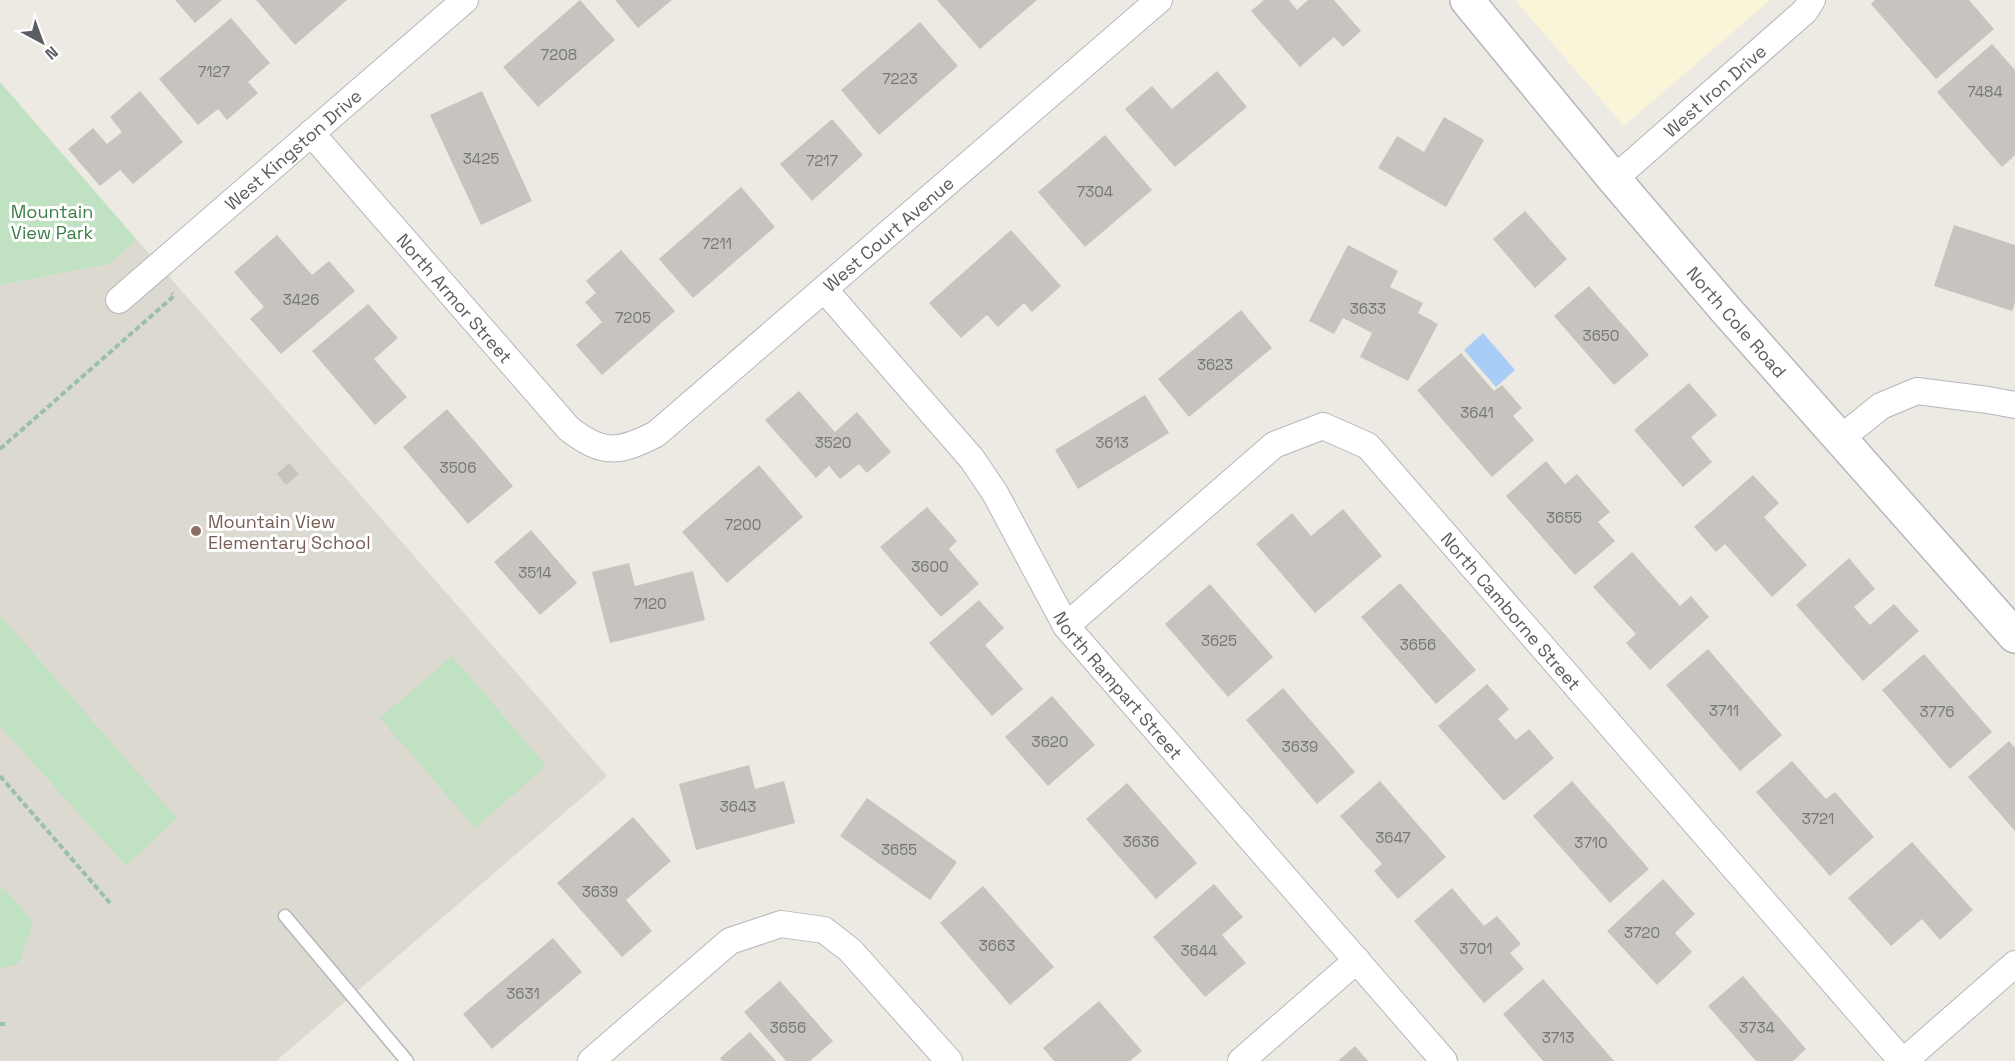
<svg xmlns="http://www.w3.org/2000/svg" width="2015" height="1061" font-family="'Space Grotesk',sans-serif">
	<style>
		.commercial { fill: #faf5d9 }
		.education { fill: #dbd9d0 }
		.green { fill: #c1e1c3 }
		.water { fill: #a8cdf6 }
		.building { fill: #c7c4bf }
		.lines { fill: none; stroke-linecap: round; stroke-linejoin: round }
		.service-casing { stroke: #b4b7bb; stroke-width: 15 }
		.minor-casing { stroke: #b4b7bb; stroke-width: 28 }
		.secondary-casing { stroke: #b6b8bd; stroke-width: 36 }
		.path { stroke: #9ac1a8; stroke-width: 4; stroke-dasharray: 6 3; stroke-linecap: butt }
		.service { stroke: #fff; stroke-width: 12 }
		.minor { stroke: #fff; stroke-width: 26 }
		.secondary { stroke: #fff; stroke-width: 33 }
		.education-dot { fill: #8d6e63; stroke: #fff; stroke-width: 2 }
		.labels { text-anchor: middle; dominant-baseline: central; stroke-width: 6; stroke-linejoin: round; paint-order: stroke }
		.number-label { font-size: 15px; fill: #757778 }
		.street-label { font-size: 18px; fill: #5a5d61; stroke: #fff }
		.park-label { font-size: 18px; fill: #3c7e45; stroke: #fff }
		.education-label { font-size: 18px; fill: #785e54; stroke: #fff; text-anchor: start }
	</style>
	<rect width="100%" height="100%" fill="#eceae2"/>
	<path class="commercial" d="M1515 0H1770L1624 126Z"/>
	<path class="education" d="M137 240 607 776 276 1061H0V285L109 264Z"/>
	<path class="green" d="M0 82 137 240 109 264 0 285Z
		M0 615 177 818 126 866 0 726Z
		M452 656 546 766 475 828 380 718Z
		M0 889 6 890 28 916 32 922V927L21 957 16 965 0 968Z"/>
	<path class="water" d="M1483 333 1515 370 1496 387 1464 350Z"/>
	<path class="building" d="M175 0H222L195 23Z
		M256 0H347L295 45Z
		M580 0 615 40 538 107 503 67Z
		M615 0H672L638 28Z
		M937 0H1037L980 49Z
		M1264 0H1289L1297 10 1308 0H1334L1361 31 1343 47 1334 37 1300 67 1251 11Z
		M1875 0H1969L1994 29 1936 79 1871 4Z
		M231 18 270 63 248 82 258 93 227 120 218 109 198 125 159 79Z
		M920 22 958 66 879 135 841 90Z
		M1992 44 2015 70V155L2002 167 1937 92Z
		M1217 71 1247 107 1175 167 1125 109 1152 86 1172 109Z
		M140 91 183 142 133 184 120 170 100 186 68 149 93 128 107 144 122 132 110 117Z
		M482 91 532 201 481 225 430 115Z
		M1444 117 1484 140 1446 207 1378 168 1397 136 1424 152Z
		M832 119 863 155 812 201 780 164Z
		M1105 135 1152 190 1085 247 1038 192Z
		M741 187 775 227 693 298 659 259Z
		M1525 211 1567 259 1535 288 1493 239Z
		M1954 225 2015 245V303L2012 311 1934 286Z
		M1011 230 1061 286 1032 312 1024 303 998 327 987 315 961 338 929 303Z
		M277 235 312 275 329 261 355 291 281 354 250 319 264 307 234 272Z
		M1348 245 1398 271 1390 287 1423 303 1418 313 1438 324 1408 381 1360 357 1372 333 1343 318 1334 334 1309 321Z
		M621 250 675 311 602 375 576 345 602 322 585 302 596 293 586 281Z
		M1589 286 1649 355 1614 385 1554 316Z
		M368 304 398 338 374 359 407 397 375 425 312 351Z
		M1241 310 1272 348 1189 417 1158 379Z
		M1461 353 1494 391 1502 385 1522 408 1513 416 1534 440 1492 477 1417 390Z
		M1689 383 1717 415 1691 437 1712 462 1683 487 1634 430Z
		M799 391 835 432 857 412 891 452 867 473 859 464 840 479 829 466 816 478 765 420Z
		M1145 395 1169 433 1078 489 1055 450Z
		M447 409 513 486 468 524 403 447Z
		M1546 461 1565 484 1577 474 1610 512 1598 522 1615 541 1575 575 1506 496Z
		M289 463 299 474 286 485 277 474Z
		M759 465 803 517 727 583 682 532Z
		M1753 475 1779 503 1764 517 1807 565 1772 597 1725 544 1716 552 1694 527Z
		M927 507 957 541 949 549 979 584 941 617 880 547Z
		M1343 509 1382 556 1315 613 1256 544 1292 513 1311 536Z
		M531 530 577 583 540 615 494 562Z
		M1632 552 1680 606 1691 596 1709 617 1650 670 1626 643 1636 634 1593 587Z
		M1849 558 1875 589 1854 607 1870 625 1894 604 1919 631 1863 681 1796 605Z
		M629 563 635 586 693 571 705 620 610 643 592 572Z
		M1400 583 1476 670 1436 704 1361 617Z
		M1210 584 1273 657 1228 697 1165 624Z
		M979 600 1004 628 985 645 1023 689 992 716 929 643Z
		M1708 649 1782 735 1740 771 1666 685Z
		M1924 654 1992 732 1950 769 1882 690Z
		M1487 684 1509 709 1498 719 1516 740 1529 729 1554 758 1504 801 1438 726Z
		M1283 688 1355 772 1317 804 1246 720Z
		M1052 696 1095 745 1048 786 1005 737Z
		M2009 741 2015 748V831L1968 777Z
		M1792 761 1826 799 1835 792 1874 837 1830 876 1756 792Z
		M749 765 755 789 784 781 795 823 696 850 679 784Z
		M1380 781 1446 857 1398 899 1374 871 1382 864 1340 816Z
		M1572 781 1649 869 1610 903 1533 816Z
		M1127 783 1197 863 1156 899 1086 819Z
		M867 798 957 862 930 900 840 836Z
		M633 817 671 861 626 900 652 931 622 957 557 883Z
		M1912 842 1973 910 1940 940 1922 919 1891 946 1848 898Z
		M1663 879 1695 914 1675 933 1692 952 1657 985 1607 931Z
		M1214 884 1243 917 1222 935 1246 963 1205 997 1153 937Z
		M983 886 1054 967 1010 1005 940 923Z
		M1452 888 1484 926 1497 916 1521 944 1510 953 1524 969 1484 1003 1414 921Z
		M553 938 582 972 492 1049 463 1014Z
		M1743 976 1806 1049 1793 1061H1756L1708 1006Z
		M1543 979 1614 1061H1543L1503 1014Z
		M780 981 833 1041 810 1061H786L744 1012Z
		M1099 1001 1142 1051 1130 1061H1054L1043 1048Z
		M750 1032 776 1061H722L720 1058Z
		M1355 1046 1368 1061H1338Z"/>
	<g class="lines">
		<g class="service-casing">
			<path id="service" d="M285 916 407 1061"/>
		</g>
		<g class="minor-casing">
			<g id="minor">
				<path id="s1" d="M311 133 569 429C603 455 619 453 656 434L1159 0"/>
				<path id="s2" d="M1614 179 1805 11 1812 0"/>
				<path id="s3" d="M824 289 972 459 995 493 1066 626 1444 1061"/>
				<path id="s4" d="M119 300 465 0"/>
				<path d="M1840 439 1881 406 1917 391 1988 400 2015 405"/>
				<path id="s5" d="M1066 626 1274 445 1323 426 1368 446 1902 1061"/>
				<path d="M591 1061 730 941 781 924 824 930 850 950 949 1061"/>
				<path d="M1241 1061 1357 960"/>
				<path d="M1904 1061 2015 964"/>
			</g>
		</g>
		<g class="secondary-casing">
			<g id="secondary">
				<path id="s6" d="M1467 0 1614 179 1726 310 2015 636"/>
			</g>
		</g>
		<path class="path" d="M0 449 174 296 172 293
			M0 776 110 903
			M0 1024H5"/>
		<use href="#service" class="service"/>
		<use href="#minor" class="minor"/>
		<use href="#secondary" class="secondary"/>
	</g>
	<circle class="education-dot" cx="196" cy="531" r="6"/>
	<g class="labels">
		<g class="number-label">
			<text x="559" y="54">7208</text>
			<text x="214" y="71">7127</text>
			<text x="900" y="78">7223</text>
			<text x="1985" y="91">7484</text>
			<text x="481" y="158">3425</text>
			<text x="822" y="160">7217</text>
			<text x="1095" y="191">7304</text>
			<text x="717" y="243">7211</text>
			<text x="301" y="299">3426</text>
			<text x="1368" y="308">3633</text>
			<text x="633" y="317">7205</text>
			<text x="1601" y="335">3650</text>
			<text x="1215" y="364">3623</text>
			<text x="1477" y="412">3641</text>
			<text x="833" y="442">3520</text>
			<text x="1112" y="442">3613</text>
			<text x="458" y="467">3506</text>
			<text x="1564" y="517">3655</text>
			<text x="743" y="524">7200</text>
			<text x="930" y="566">3600</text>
			<text x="535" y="572">3514</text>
			<text x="650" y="603">7120</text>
			<text x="1219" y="640">3625</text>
			<text x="1418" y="644">3656</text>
			<text x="1724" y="710">3711</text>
			<text x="1937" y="711">3776</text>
			<text x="1050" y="741">3620</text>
			<text x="1300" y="746">3639</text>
			<text x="738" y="806">3643</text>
			<text x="1818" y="818">3721</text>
			<text x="1393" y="837">3647</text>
			<text x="1141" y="841">3636</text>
			<text x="1591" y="842">3710</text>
			<text x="899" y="849">3655</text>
			<text x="600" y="891">3639</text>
			<text x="1642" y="932">3720</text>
			<text x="997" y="945">3663</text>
			<text x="1476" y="948">3701</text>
			<text x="1199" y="950">3644</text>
			<text x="523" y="993">3631</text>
			<text x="788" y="1027">3656</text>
			<text x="1757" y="1027">3734</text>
			<text x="1558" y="1037">3713</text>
		</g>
		<g class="street-label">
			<text stroke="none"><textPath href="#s2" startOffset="134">West Iron Drive</textPath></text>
			<text stroke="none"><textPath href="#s4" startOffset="230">West Kingston Drive</textPath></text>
			<text stroke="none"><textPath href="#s1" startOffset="794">West Court Avenue</textPath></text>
			<text stroke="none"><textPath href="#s1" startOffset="219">North Armor Street</textPath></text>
			<text stroke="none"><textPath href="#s6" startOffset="420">North Cole Road</textPath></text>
			<text stroke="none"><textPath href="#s5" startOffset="596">North Camborne Street</textPath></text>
			<text stroke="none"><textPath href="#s3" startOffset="496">North Rampart Street</textPath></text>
		</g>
		<g class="park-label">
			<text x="52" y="211">Mountain<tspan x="52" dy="21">View Park</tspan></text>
		</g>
		<g class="education-label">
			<text x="208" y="521">Mountain View<tspan x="208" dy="21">Elementary School</tspan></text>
		</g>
	</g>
	<g transform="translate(42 42) rotate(139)" stroke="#ffffff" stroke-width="4.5" paint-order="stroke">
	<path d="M0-4.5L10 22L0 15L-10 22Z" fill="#5a5d61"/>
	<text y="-9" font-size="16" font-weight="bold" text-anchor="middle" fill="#5a5d61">N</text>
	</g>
</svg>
